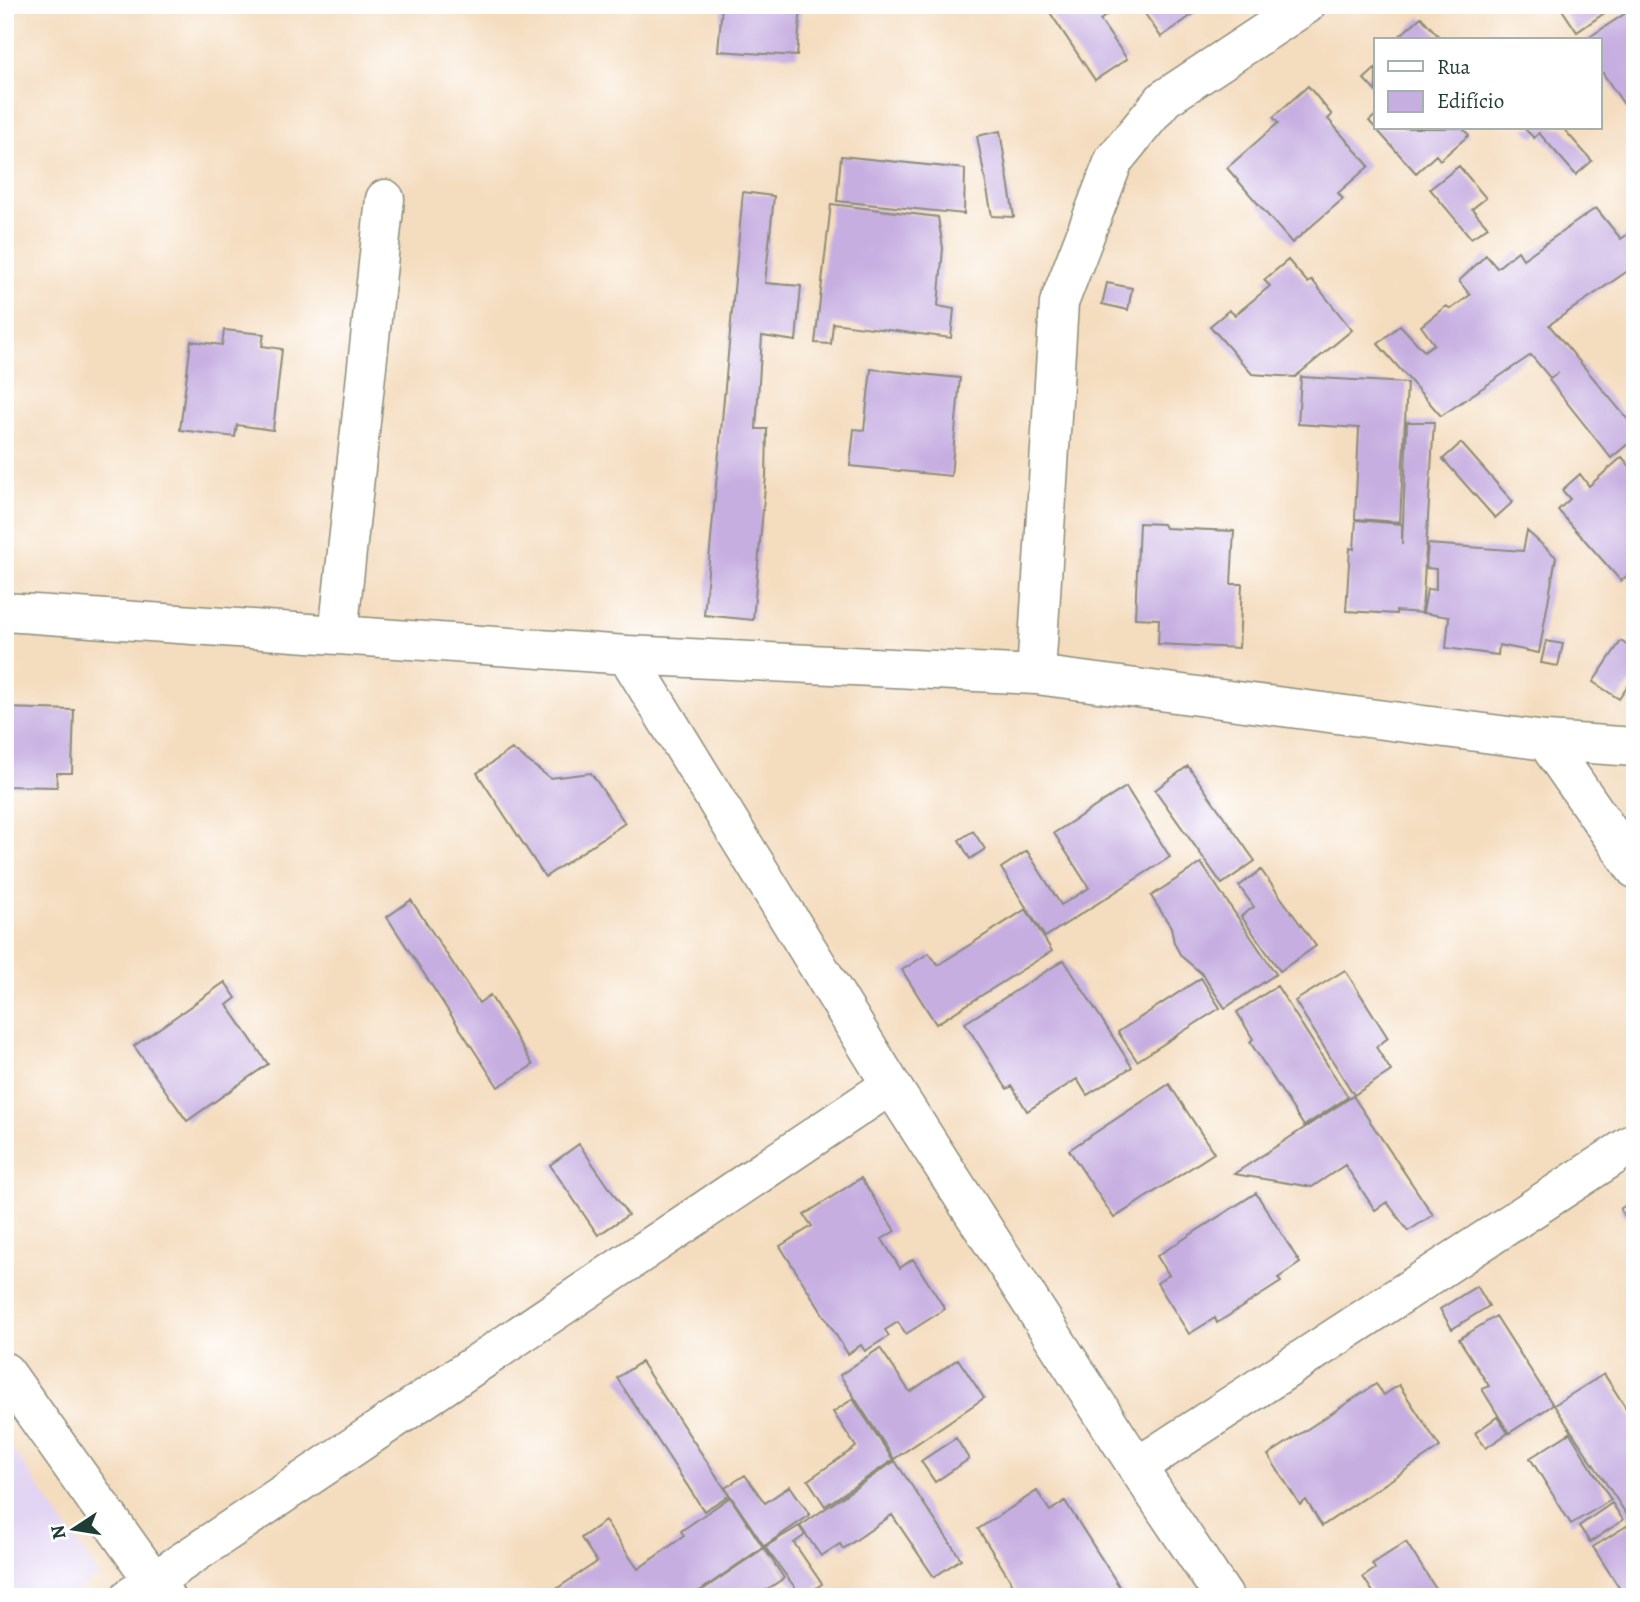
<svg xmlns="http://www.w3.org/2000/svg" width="1640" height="1602" font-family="Alegreya,serif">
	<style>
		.built { fill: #e2d4f3 }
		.building { fill: #c6aee1 }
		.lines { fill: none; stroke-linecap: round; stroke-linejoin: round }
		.minor-casing { stroke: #8a8c79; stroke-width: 41 }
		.minor { stroke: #fff; stroke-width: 38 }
	</style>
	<rect width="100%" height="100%" fill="#fff"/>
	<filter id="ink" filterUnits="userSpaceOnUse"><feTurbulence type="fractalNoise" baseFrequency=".0143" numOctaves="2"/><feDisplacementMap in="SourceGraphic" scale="14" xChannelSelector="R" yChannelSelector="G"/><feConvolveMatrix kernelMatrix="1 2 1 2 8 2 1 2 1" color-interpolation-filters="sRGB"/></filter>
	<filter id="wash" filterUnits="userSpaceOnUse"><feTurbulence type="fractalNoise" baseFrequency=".00686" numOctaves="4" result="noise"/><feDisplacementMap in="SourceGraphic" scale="28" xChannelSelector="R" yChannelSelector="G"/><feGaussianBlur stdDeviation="1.57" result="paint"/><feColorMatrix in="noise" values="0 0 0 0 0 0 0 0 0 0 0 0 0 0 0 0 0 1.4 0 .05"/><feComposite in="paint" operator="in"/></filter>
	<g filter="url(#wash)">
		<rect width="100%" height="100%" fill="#f4dcbe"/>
		<path class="built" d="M5 1438 100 1575 69 1597H5Z"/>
		<g id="blocks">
			<path class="building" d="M722 5H801L797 56 718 51Z
				M1045 5H1111L1114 10 1100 20 1127 59 1095 80Z
				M1139 5H1206L1161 37Z
				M1559 5H1616L1577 32Z
				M1629 11 1635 21V121L1600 69V40H1585Z
				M1421 17 1442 40 1445 37 1449 40H1395Z
				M1376 68V92L1364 79Z
				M1308 86 1332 115 1328 119 1369 166 1338 193 1343 199 1292 243 1227 168 1278 123 1273 117Z
				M1376 115V128H1462L1469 135 1440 160 1436 155 1416 173 1369 121Z
				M1524 128H1563L1592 161 1576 175 1539 133 1534 138Z
				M1000 131 1014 217 992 216 977 136Z
				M841 156 965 169 964 214 837 201Z
				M1459 166 1486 198 1472 209 1488 227 1471 238 1430 189Z
				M743 192 774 196 765 283 801 286 796 341 762 336 756 429H767L766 476 753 620 704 615Z
				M831 204 938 217 943 248 938 306 954 309 951 338 833 323 831 344 815 343Z
				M1596 208 1621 239 1635 229V266L1549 325 1635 428V438L1611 458 1549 380 1559 372 1550 378 1531 355 1441 416 1378 344 1400 325 1424 351 1434 344 1421 326 1446 306 1451 309 1470 295 1459 281 1486 255 1497 268 1518 251 1523 259Z
				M1288 260 1308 283 1312 280 1352 330 1295 377 1252 374 1210 326 1229 310 1235 315 1270 286 1264 280Z
				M1107 283 1132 288 1128 310 1102 304Z
				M224 330 264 334 262 346 282 349 273 430 237 425 235 437 180 430 191 341 222 345Z
				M871 369 960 378 951 476 850 466 854 429 864 430Z
				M1301 377 1407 383 1400 522 1355 519 1359 428 1298 424Z
				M1407 422H1434L1422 613 1396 611V614L1346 611 1350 548 1354 549 1356 520 1402 524V545Z
				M1461 443 1513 502 1495 518 1443 459Z
				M1622 457 1635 472V568L1621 581 1558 510 1570 499 1562 490 1580 474 1589 486Z
				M1139 523 1163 524 1165 528 1234 531 1231 584H1242L1239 648 1158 644 1159 619 1135 618Z
				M1527 531 1556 557 1539 653 1499 645 1498 655 1446 648 1449 617 1423 613 1427 589 1436 590V569L1426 568 1428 544 1523 551Z
				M1546 641 1563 644 1558 666 1541 663Z
				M1621 641 1635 651V676L1619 699 1593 682Z
				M5 708 74 710 72 773H57V787L5 786Z
				M512 749 550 778 591 773 625 823 545 877 477 773Z
				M1188 766 1255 861 1222 884 1155 790Z
				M1126 787 1170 857 1045 937 1001 868 1027 851 1061 905 1089 888 1054 833Z
				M973 831 985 849 970 859 959 840Z
				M1201 863 1276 974 1225 1008 1202 974 1181 956 1174 943 1171 927 1151 896Z
				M1261 870 1316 946 1280 971 1241 916 1254 907 1239 886Z
				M411 900 479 1003 490 995 533 1065 498 1087 387 917Z
				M1026 909 1052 951 936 1024 902 970 929 953 938 965Z
				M1064 960 1132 1067 1087 1095 1077 1079 1027 1111 1012 1086 1007 1089 965 1023Z
				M1345 970 1388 1038 1376 1047 1391 1071 1354 1095 1295 1001Z
				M1201 978 1220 1008 1137 1061 1118 1032Z
				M225 982 236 998 227 1005 268 1064 187 1121 134 1046Z
				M1277 986 1348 1097 1304 1126 1250 1042 1253 1039 1237 1012Z
				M1169 1084 1214 1153 1114 1218 1069 1150Z
				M1353 1096 1433 1215 1408 1231 1387 1202 1375 1210 1345 1165 1312 1187 1234 1174Z
				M579 1144 628 1215 598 1235 550 1165Z
				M861 1178 895 1231 882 1239 900 1268 913 1259 945 1309 906 1334 898 1322 885 1330 889 1336 865 1351 861 1345 848 1354 780 1246 812 1226 804 1215Z
				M1256 1193 1300 1263 1278 1278 1281 1282 1217 1323 1215 1318 1189 1334 1157 1283 1169 1275 1157 1256Z
				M1635 1199V1231L1620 1209Z
				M1477 1286 1489 1306 1452 1329 1440 1309Z
				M1496 1316 1553 1405 1509 1433 1482 1389 1489 1386 1459 1339Z
				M880 1348 910 1392 958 1359 984 1398 894 1459 840 1375Z
				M641 1362 729 1495 704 1511 617 1378Z
				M1604 1374 1635 1422V1527L1554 1405Z
				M1376 1384 1384 1395 1399 1385 1440 1447 1322 1526 1306 1500 1300 1505 1268 1455Z
				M853 1399 893 1460 825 1506 808 1480 856 1447 833 1412Z
				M1497 1417 1508 1433 1486 1448 1475 1433Z
				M1570 1433 1611 1500 1571 1524 1530 1458Z
				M956 1438 969 1459 935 1482 921 1461Z
				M895 1461 961 1559 934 1577 892 1515 843 1549 840 1544 821 1556 800 1526Z
				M745 1475 765 1503 790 1486 810 1515 764 1546 725 1488Z
				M1037 1491 1050 1511 1065 1501 1126 1597H1021L978 1529Z
				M730 1497 763 1547 691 1597H544L597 1562 581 1538 605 1521 638 1569 684 1536 681 1531Z
				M1612 1503 1623 1520 1590 1542 1579 1526Z
				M1628 1525 1635 1535V1597H1625L1593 1547Z
				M799 1526 805 1535 794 1543 822 1584 802 1597 765 1547Z
				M1406 1542 1441 1597H1366L1373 1592 1363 1577 1375 1569 1372 1564Z
				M764 1548 784 1578 762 1593 764 1595 692 1597Z"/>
		</g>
	</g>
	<g filter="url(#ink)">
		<use href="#blocks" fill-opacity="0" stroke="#8a8c79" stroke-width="2"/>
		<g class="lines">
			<g class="minor-casing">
				<path id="minor" d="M5 612 627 655 1036 675 1546 741 1635 747
					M338 635 385 199
					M627 655 891 1085 1137 1467 1224 1597
					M1036 675 1059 303 1114 160 1164 99 1306 5
					M1546 741 1635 869
					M5 1372 165 1597
					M1137 1467 1635 1142
					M130 1597 891 1085"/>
			</g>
			<use href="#minor" class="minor"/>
		</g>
	</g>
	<rect width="1640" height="1602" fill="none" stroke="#fff" stroke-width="28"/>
	<rect x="1374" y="38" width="228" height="91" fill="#ffffff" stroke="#a5b1ae" stroke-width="2"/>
	<rect x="1388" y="61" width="35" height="10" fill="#ffffff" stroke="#a5b1ae" stroke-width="2"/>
	<text x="1437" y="74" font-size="21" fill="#1f3d34">Rua</text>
	<rect x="1388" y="91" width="35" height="21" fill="#c6aee1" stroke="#a5b1ae" stroke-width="2"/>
	<text x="1437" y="108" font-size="21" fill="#1f3d34">Edifício</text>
	<g transform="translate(74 1529) rotate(258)" stroke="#ffffff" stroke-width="5" paint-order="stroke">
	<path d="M0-5L12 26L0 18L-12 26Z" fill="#1f3d34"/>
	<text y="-10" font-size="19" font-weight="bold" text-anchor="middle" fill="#1f3d34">N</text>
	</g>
</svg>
